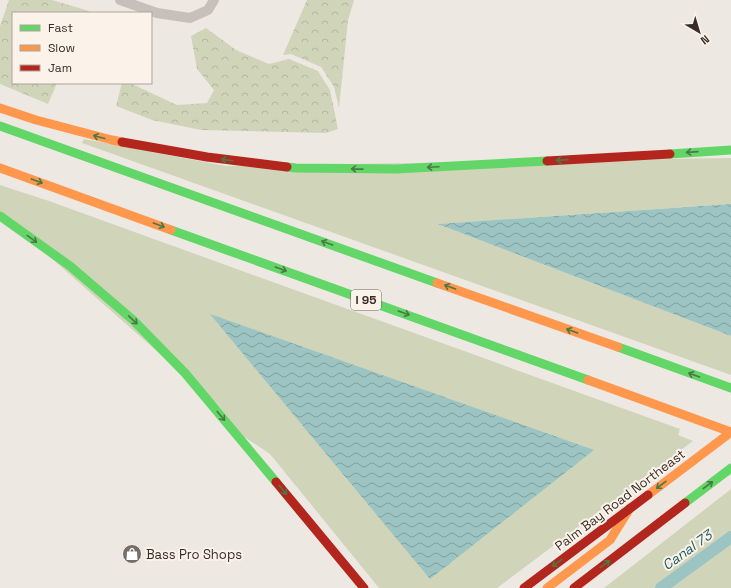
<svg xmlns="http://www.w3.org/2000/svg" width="731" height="588" font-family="'Space Grotesk',sans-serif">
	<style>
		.green { fill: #d0d5ba }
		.forest { fill: url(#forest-crowns) }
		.water { fill: url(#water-waves) }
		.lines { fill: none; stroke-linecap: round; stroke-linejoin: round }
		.canal { stroke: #9bc4c2; stroke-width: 12 }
		.street { stroke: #c7c0ba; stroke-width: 10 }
		.fast { stroke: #63d668; stroke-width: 9 }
		.slow { stroke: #ff974d; stroke-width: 9 }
		.jam { stroke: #b3261e; stroke-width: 9 }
		.oneway { stroke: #4c7845 }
		.labels { text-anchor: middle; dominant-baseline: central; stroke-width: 4; stroke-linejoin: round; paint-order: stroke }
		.shield { fill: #fbf2e9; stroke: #736762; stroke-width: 1 }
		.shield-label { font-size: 12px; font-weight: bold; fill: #392c28 }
		.street-label { font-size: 13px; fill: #392c28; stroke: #fbf2e9 }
		.poi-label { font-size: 13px; fill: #392c28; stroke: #fbf2e9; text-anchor: start }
		.water-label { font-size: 14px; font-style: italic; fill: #1a5d5e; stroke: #fbf2e9 }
	</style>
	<defs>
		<pattern id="forest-crowns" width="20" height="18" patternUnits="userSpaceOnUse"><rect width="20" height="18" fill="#d0d5ba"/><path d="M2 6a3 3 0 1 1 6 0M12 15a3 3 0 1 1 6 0" fill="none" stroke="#b3b7a0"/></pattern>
		<pattern id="water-waves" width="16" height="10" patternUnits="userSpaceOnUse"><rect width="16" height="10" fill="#9bc4c2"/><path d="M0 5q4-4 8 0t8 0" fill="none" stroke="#7f9f9e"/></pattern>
	</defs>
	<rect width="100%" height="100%" fill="#eee8e2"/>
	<path class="green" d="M84 139 226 166 731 158V204L439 224 731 336V375L82 143Z
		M0 185 49 201 140 234 680 429 678 435 693 441 497 588H379L270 454 243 436 219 406 0 213Z
		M731 489V588H604L622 574Z"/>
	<path class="forest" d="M9 0H52L89 11 88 13H13V83H57L48 104 0 84V26Z
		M307 0H354L348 20 339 108 334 87 321 67 291 54 283 55Z
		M206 28 236 50 269 64 289 59 318 71 330 90 338 129 326 133 201 130 152 120 116 106 122 83H130L177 105 207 103 214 90 197 69 191 36Z"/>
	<path class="water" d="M731 204V336L438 224Z
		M210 314 594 450 430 579Z"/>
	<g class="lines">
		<path class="canal" d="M661 588 731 537"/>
		<path class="street" d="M120 0 157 13 190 18 208 10 214 0"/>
		<path class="fast" d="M0 126 437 283
			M670 154 731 150
			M287 167 296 168 396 169 547 161
			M0 216 70 266 133 320 185 373 276 482
			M171 230 588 380
			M618 347 731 388
			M685 503 731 468"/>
		<path class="slow" d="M0 108 36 120 112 140 122 142
			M0 168 171 230
			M437 283 618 347
			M588 380 731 432
			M648 495 731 432
			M547 588 610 540 630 508"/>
		<path class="jam" d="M122 142 207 157 287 167
			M547 161 670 154
			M276 482 364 588
			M524 588 648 495
			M574 588 685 503"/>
	</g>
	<defs><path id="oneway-shaft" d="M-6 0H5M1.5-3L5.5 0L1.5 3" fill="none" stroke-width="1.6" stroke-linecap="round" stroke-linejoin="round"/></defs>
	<g class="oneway">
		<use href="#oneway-shaft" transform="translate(99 137) rotate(-165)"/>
		<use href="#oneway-shaft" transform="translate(692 152) rotate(176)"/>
		<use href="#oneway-shaft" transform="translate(227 160) rotate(-173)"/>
		<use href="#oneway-shaft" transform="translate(562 160) rotate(176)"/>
		<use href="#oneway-shaft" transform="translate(433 167) rotate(177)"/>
		<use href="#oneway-shaft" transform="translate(357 169) rotate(-179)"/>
		<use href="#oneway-shaft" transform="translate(37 181) rotate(20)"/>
		<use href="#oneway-shaft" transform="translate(159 225) rotate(20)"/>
		<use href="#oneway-shaft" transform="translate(32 239) rotate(36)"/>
		<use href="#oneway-shaft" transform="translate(327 243) rotate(-160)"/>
		<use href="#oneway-shaft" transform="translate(281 269) rotate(20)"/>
		<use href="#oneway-shaft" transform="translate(450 287) rotate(-160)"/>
		<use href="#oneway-shaft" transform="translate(404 313) rotate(20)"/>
		<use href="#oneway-shaft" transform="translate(133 320) rotate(43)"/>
		<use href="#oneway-shaft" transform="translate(572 331) rotate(-160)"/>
		<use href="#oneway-shaft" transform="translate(694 375) rotate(-160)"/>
		<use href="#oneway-shaft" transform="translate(221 416) rotate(50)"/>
		<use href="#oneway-shaft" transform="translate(661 485) rotate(143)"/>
		<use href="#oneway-shaft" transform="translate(708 485) rotate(-37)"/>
		<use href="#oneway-shaft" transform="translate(283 490) rotate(51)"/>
		<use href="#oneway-shaft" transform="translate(557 563) rotate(143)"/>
		<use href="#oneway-shaft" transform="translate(605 564) rotate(-37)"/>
	</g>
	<defs>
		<g id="shop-disc" transform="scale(1)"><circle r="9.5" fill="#786e69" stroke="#fbf2e9"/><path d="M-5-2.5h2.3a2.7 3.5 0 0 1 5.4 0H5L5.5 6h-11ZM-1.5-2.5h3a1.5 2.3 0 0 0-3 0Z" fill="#fff"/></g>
	</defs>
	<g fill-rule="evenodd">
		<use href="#shop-disc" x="132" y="554"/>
	</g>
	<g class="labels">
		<rect class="shield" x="351" y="290" width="30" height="20" rx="3"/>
		<g class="shield-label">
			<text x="366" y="300">I 95</text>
		</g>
		<g class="street-label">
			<text transform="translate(620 500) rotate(-37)">Palm Bay Road Northeast</text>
		</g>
		<g class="poi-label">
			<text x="146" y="554">Bass Pro Shops</text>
		</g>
		<g class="water-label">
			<text transform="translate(687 550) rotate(-36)">Canal 73</text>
		</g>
	</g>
	<rect x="12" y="12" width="140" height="72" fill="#fbf2e9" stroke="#ada39c"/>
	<rect x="20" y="25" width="20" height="6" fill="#63d668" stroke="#ada39c"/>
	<text x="48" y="32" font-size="12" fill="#392c28">Fast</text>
	<rect x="20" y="45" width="20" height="6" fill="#ff974d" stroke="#ada39c"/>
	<text x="48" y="52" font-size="12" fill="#392c28">Slow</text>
	<rect x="20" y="65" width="20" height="6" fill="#b3261e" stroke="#ada39c"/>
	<text x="48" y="72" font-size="12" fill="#392c28">Jam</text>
	<g transform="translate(699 32) rotate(142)" stroke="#fbf2e9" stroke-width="3" paint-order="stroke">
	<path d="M0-3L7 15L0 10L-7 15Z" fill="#392c28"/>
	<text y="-6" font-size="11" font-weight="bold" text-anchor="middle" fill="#392c28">N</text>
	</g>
</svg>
